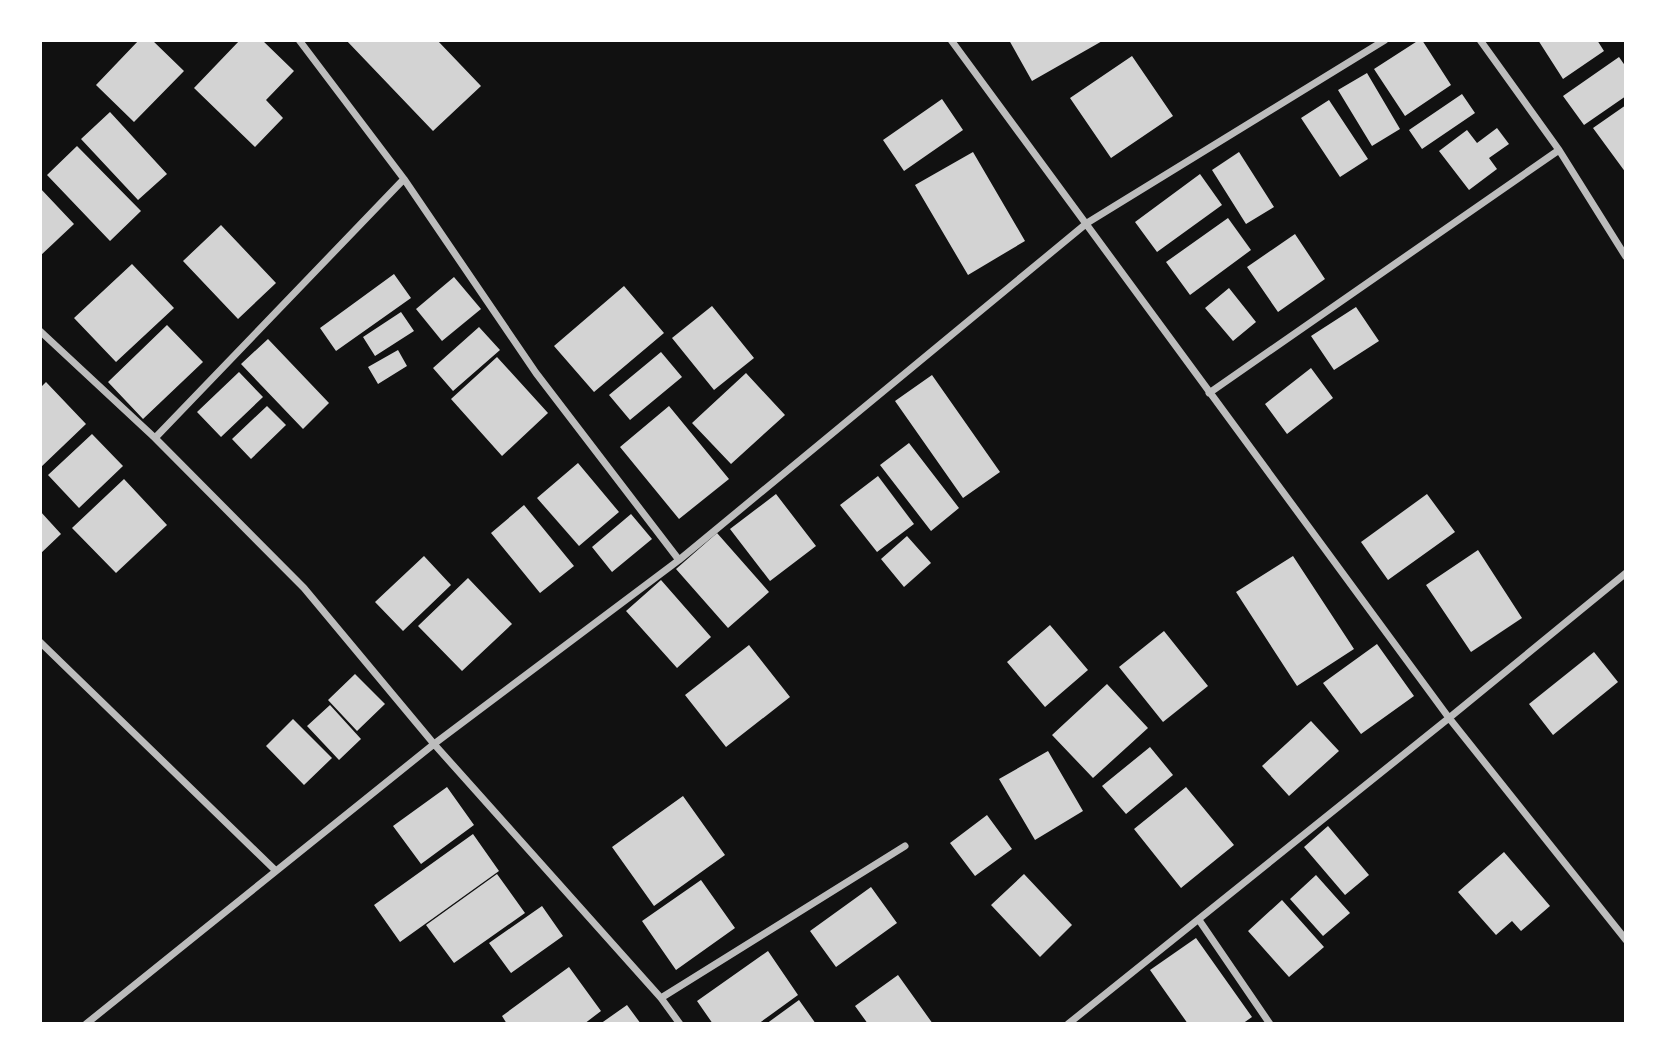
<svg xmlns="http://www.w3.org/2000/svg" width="1666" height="1064" font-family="Figtree,sans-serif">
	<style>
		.building { fill: #d3d3d3 }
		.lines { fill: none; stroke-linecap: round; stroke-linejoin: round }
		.minor { stroke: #bcbcbc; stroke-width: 7 }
	</style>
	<rect width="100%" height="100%" fill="#111"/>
	<path class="building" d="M139 40H152L184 71 134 122 96 85Z
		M240 40H262L294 71 266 100 283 118 255 147 194 88Z
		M346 40H437L481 86 433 131Z
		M1009 40H1104L1032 81Z
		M1419 40H1422L1451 85 1405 116 1374 69Z
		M1538 40H1597L1604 51 1563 79Z
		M1132 56 1173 116 1111 158 1070 98Z
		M1619 57 1626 67V96L1584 125 1563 96Z
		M1367 73 1400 129 1372 146 1338 90Z
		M1462 94 1475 113 1422 149 1409 130Z
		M942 99 963 130 904 171 883 140Z
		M1329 100 1368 159 1340 177 1301 118Z
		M1626 105V173L1593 128Z
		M110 112 167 174 138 200 81 139Z
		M1497 128 1509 144 1489 158 1497 169 1469 190 1439 151 1467 130 1477 143Z
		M77 146 141 211 110 241 47 175Z
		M973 152 1025 241 968 275 915 185Z
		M1239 152 1274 207 1246 224 1212 170Z
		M1200 174 1222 205 1157 252 1135 222Z
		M40 188 74 224 40 256Z
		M1228 218 1251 250 1190 295 1166 262Z
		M221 225 276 283 238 319 183 261Z
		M1295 234 1325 279 1278 312 1247 267Z
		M132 264 174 308 116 362 74 318Z
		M394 274 411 298 336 351 320 328Z
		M454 277 481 309 442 341 416 309Z
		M624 286 664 333 594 392 554 346Z
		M1229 288 1256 322 1233 341 1205 308Z
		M712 306 754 358 714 390 672 338Z
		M1356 307 1379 341 1334 370 1311 336Z
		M401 312 414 331 375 356 363 337Z
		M167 325 203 362 143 419 108 382Z
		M479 327 500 350 453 391 433 368Z
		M268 339 329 403 303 429 241 364Z
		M398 350 407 366 378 384 368 367Z
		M661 352 682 377 630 420 609 395Z
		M497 357 548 413 502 456 451 399Z
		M1311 368 1333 398 1287 434 1265 404Z
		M239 372 263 397 221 437 197 412Z
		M746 373 785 415 731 464 692 423Z
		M932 375 1000 472 963 498 895 401Z
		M46 382 86 424 40 468V388Z
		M267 406 286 425 251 459 232 439Z
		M669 406 729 479 679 519 620 447Z
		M92 434 123 466 79 508 48 475Z
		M909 443 959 508 931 531 880 465Z
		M578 463 619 512 579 546 537 498Z
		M878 476 914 524 877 552 840 505Z
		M124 479 167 525 116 573 72 528Z
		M776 494 816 546 770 581 730 529Z
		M1427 494 1455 532 1388 580 1361 542Z
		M524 505 574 566 540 593 491 533Z
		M40 511 61 534 40 554Z
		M631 514 652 539 612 572 592 547Z
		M717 533 769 592 728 628 676 569Z
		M907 536 931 563 904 587 881 559Z
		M1478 550 1522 618 1471 652 1426 585Z
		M424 556 451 585 403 631 375 602Z
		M1293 556 1354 649 1297 686 1236 592Z
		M468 578 512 624 462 671 418 626Z
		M661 580 711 637 677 668 626 611Z
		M1050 625 1088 670 1045 707 1007 662Z
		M1164 631 1208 686 1163 722 1119 667Z
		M1377 644 1414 696 1361 734 1323 683Z
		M749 645 790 697 726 747 685 695Z
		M1594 652 1618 682 1553 735 1529 704Z
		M355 674 385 704 357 731 328 700Z
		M1107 684 1148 728 1093 778 1052 735Z
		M330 705 361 739 339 760 307 726Z
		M293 719 332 758 304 785 266 746Z
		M1311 721 1339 751 1289 796 1262 766Z
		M1150 747 1173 775 1126 814 1102 786Z
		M1048 751 1083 811 1035 840 999 779Z
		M447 787 474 825 421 864 393 826Z
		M1186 787 1234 845 1181 888 1134 829Z
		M683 796 725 855 654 906 612 847Z
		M987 815 1012 849 975 876 950 843Z
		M1328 826 1369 875 1345 895 1304 847Z
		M473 834 499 871 400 942 374 905Z
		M1504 852 1550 906 1521 931 1512 921 1496 935 1458 892Z
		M497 874 525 913 454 963 426 925Z
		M1024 874 1072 925 1040 957 991 905Z
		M1316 875 1350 913 1323 936 1290 899Z
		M701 880 735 928 676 970 642 921Z
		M871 887 897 923 836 967 810 931Z
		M1282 900 1324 947 1289 977 1248 931Z
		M542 906 563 936 511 973 489 943Z
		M1196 938 1252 1017 1242 1024H1188L1150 970Z
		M768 951 798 995 758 1024H713L697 1001Z
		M569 967 601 1011 584 1024H507L502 1016Z
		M898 975 933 1024H868L855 1006Z
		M799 1000 816 1024H766Z
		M627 1005 641 1024H600Z"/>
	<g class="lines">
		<path class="minor" d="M299 40 404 179 536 373 679 560
			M951 40 1449 718 1626 940
			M1480 40 1559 150 1626 257
			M40 331 155 438 404 179
			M1209 393 1559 150
			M155 438 304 588 434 744 661 998 680 1024
			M40 642 276 871
			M1199 920 1270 1024
			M661 998 905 846
			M86 1024 434 744 679 560 1087 223 1385 40
			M1068 1024 1449 718 1626 573"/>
	</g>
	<rect width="1666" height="1064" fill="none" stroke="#ffffff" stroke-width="84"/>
</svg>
